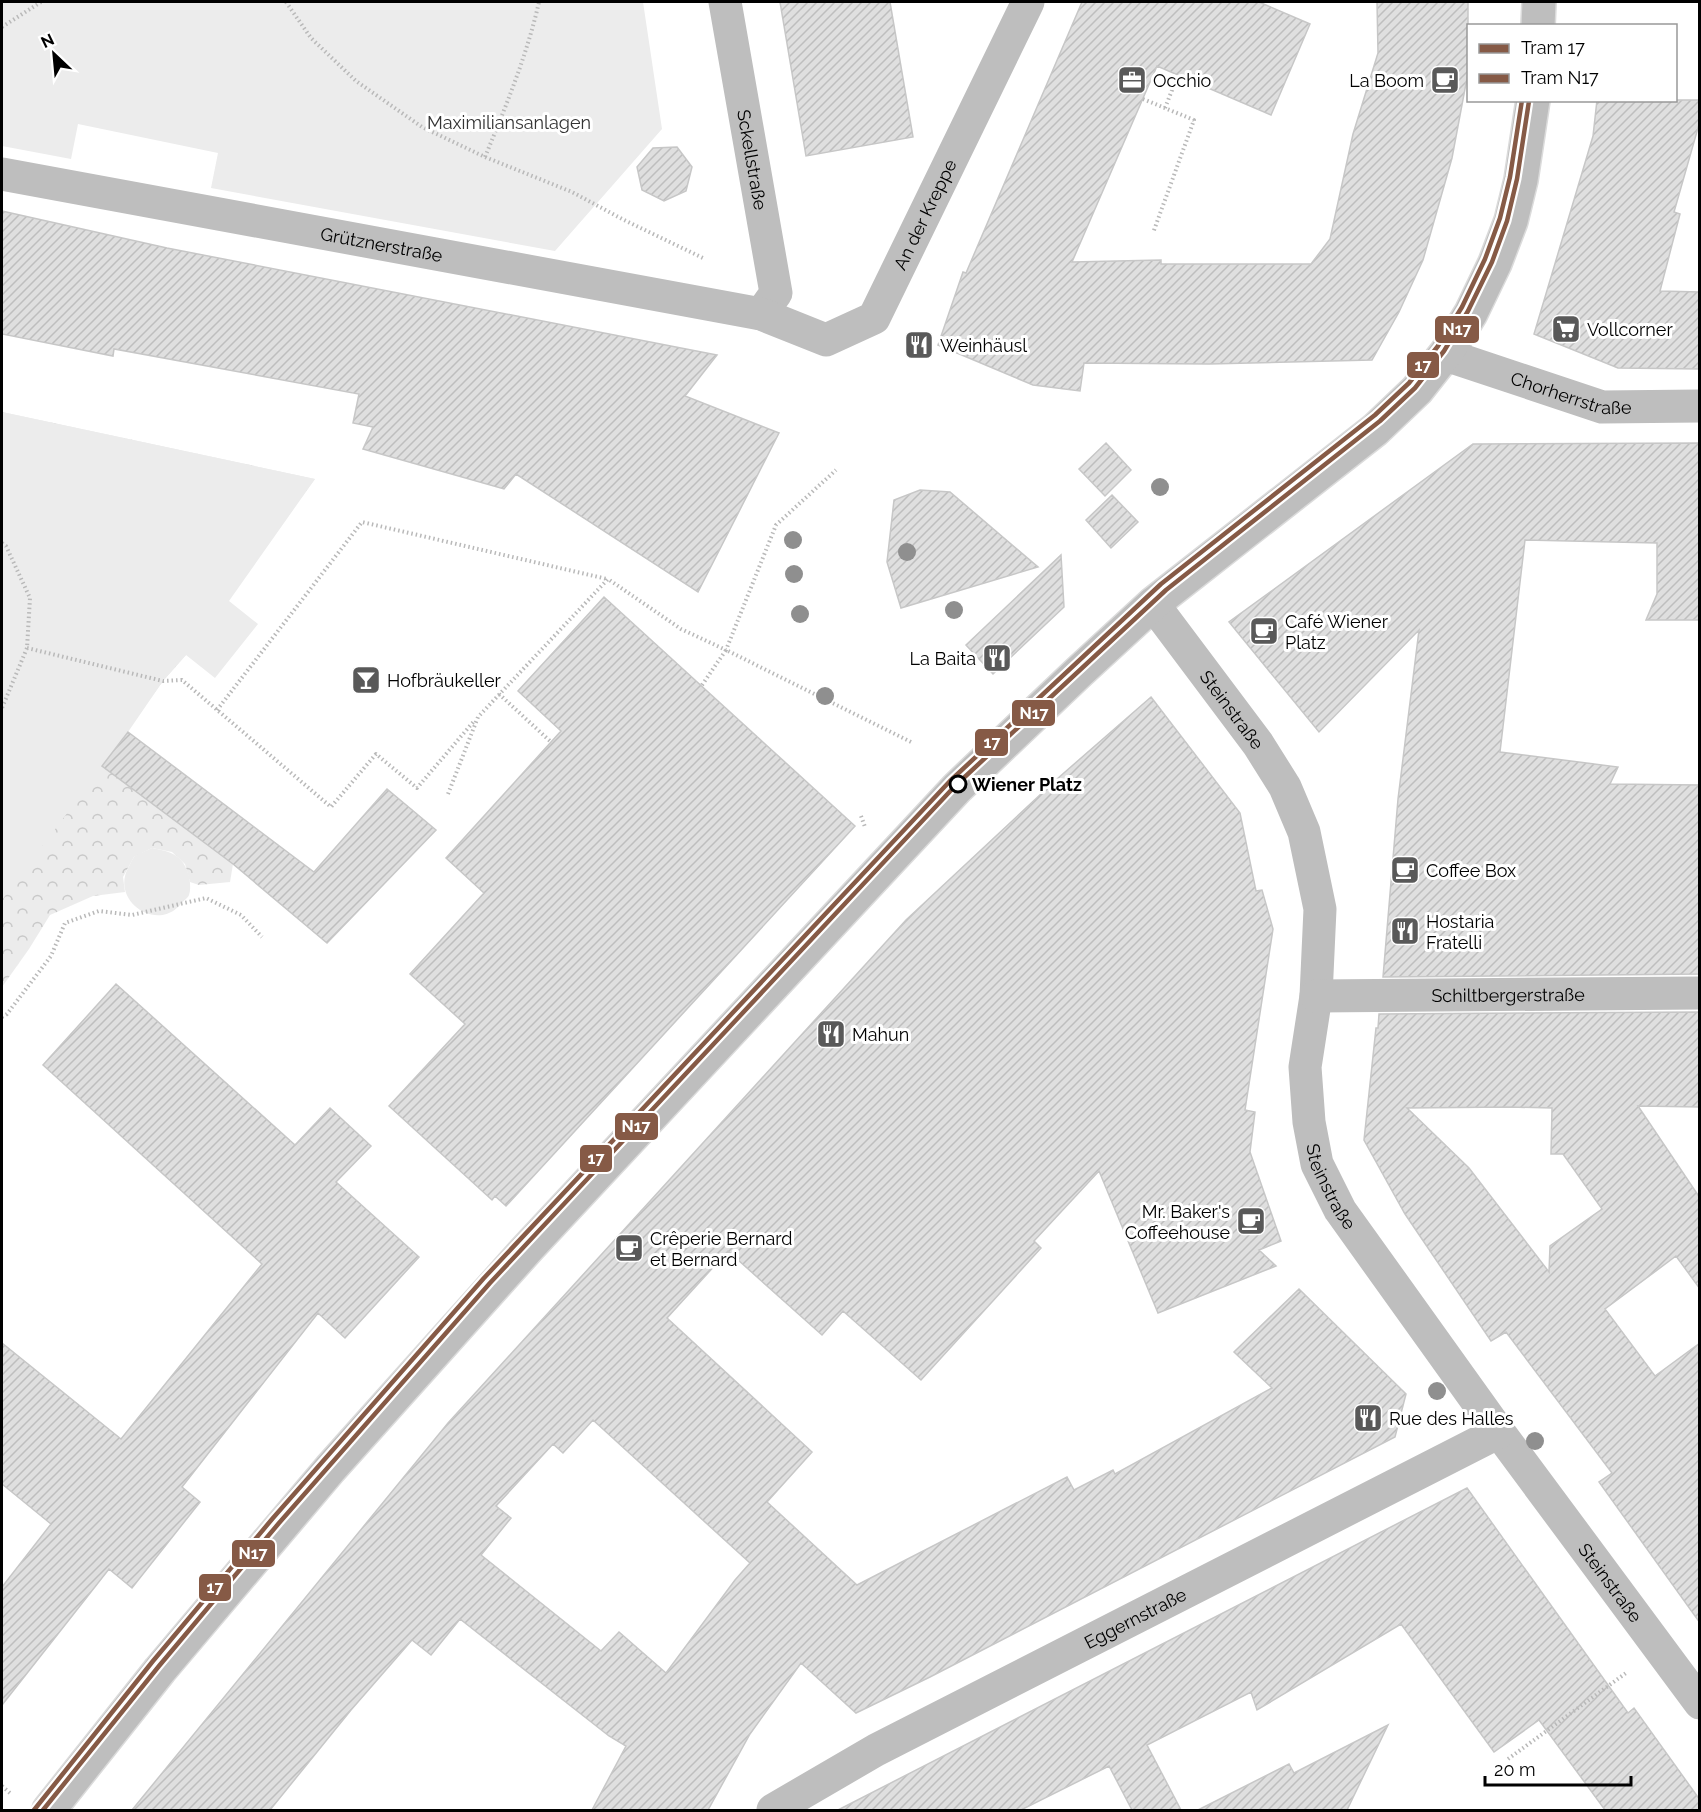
<svg xmlns="http://www.w3.org/2000/svg" width="1701" height="1812" font-family="Raleway,sans-serif">
	<style>
		.forest { fill: url(#forest-crowns) }
		.park { fill: #ececec }
		.building { fill: url(#building-hatch); stroke: #c7c7c7; stroke-width: 1.5; fill-rule: evenodd }
		.lines { fill: none; stroke-linecap: round; stroke-linejoin: round }
		.major-casing { stroke: #dbdbdb; stroke-width: 36 }
		.path { stroke: #b9b9b9; stroke-width: 4; stroke-dasharray: 1.5 3; stroke-linecap: butt }
		.minor { stroke: #bebebe; stroke-width: 33 }
		.major { stroke: #bebebe; stroke-width: 33 }
		.tram-1-casing { stroke: #fff; stroke-width: 9 }
		.tram-2-casing { stroke: #fff; stroke-width: 9 }
		.tram-1 { stroke: #865a46; stroke-width: 4.5 }
		.tram-2 { stroke: #865a46; stroke-width: 4.5 }
		.tree { fill: #8f8f8f }
		.stop-dot { fill: #fff; stroke: #000; stroke-width: 3 }
		.labels { text-anchor: middle; dominant-baseline: central; stroke-width: 6; stroke-linejoin: round; paint-order: stroke }
		.poi-label { font-size: 18px; fill: #000; stroke: #fff; text-anchor: start }
		.park-label { font-size: 18px; fill: #333; stroke: #fff }
		.street-label { font-size: 18px; fill: #000; stroke: #fff }
		.stop-label { font-size: 18px; font-weight: bold; fill: #000; stroke: #fff; text-anchor: start }
		.line-badge { stroke: #fff; stroke-width: 2 }
		.badge-label { font-size: 16px; text-anchor: middle; font-weight: bold; fill: #fff }
	</style>
	<defs>
		<pattern id="forest-crowns" width="20" height="18" patternUnits="userSpaceOnUse" patternTransform="scale(1.5)"><rect width="20" height="18" fill="#ececec"/><path d="M2 6a3 3 0 1 1 6 0M12 15a3 3 0 1 1 6 0" fill="none" stroke="#c9c9c9"/></pattern>
		<pattern id="building-hatch" width="6" height="6" patternUnits="userSpaceOnUse" patternTransform="scale(1.5)"><rect width="6" height="6" fill="#dfdfdf"/><path d="M-1 1l2-2M0 6l6-6M5 7l2-2" fill="none" stroke="#bebebe"/></pattern>
	</defs>
	<rect width="100%" height="100%" fill="#fff"/>
	<path class="forest" d="M2 412 315 479 186 655 163 681 102 766 233 864 230 882 199 885 190 882 185 864 172 852 152 848 134 857 123 877 125 892 93 896 50 915 29 949 2 987Z"/>
	<path class="park" d="M2 2H643L662 129 555 251 211 188 218 153 78 124 71 159 2 146Z
		M2 412 315 479 229 601 258 624 215 678 186 655 163 681 128 732 2 900Z
		M152 848C172 852 183 855 189 876 190 881 191 889 189 895 188 898 182 902 180 905 156 932 111 901 128 868 130 865 132 859 135 856 139 853 147 851 152 848Z"/>
	<path class="building" d="M780 2H890L913 137 806 156Z
		M1082 2H1259L1310 24 1271 115 1157 66 1072 262 1161 260V264H1311L1330 239 1353 134 1378 53 1377 2H1468V73L1452 158 1423 260 1399 312 1372 360 1209 364 1084 363 1080 391 1033 385 938 345 963 272 966 273Z
		M1597 100H1700V121L1674 212 1680 214 1660 291 1700 292V369L1618 368 1534 334 1593 136Z
		M677 147 692 167 686 191 664 201 642 190 637 167 653 148Z
		M2 211 167 248 717 355 685 396 779 433 698 592 516 474 504 489 363 449 373 427 353 423 359 394 114 349 113 356 2 334Z
		M1106 443 1131 470 1105 496 1079 469Z
		M1700 443V620H1646L1657 594V543L1525 540 1500 752 1618 767 1610 784 1700 785V974L1383 977 1398 799 1419 630 1319 732 1229 622 1473 444Z
		M920 490 950 492 1038 567 901 608 887 562 894 500Z
		M1112 495 1138 522 1111 548 1086 520Z
		M1061 555 1064 607 993 674 966 645Z
		M604 597 855 826 506 1206 495 1196 492 1200 389 1106 465 1024 410 974 484 893 446 858 561 731 518 691Z
		M1151 697 1240 813 1256 891 1262 890 1273 929 1245 1110 1255 1112 1250 1152 1281 1241 1259 1250 1276 1266 1158 1313 1099 1171 1034 1241 1041 1248 921 1380 843 1311 822 1335 728 1251 667 1318 812 1452 767 1502 857 1585 1067 1477 1074 1490 1113 1470 1115 1474 1272 1388 1234 1352 1299 1289 1406 1394 1395 1437 930 1677 856 1713 801 1663 750 1734 708 1810H592L626 1746 609 1736 460 1619 431 1655 412 1640 351 1710 270 1810H132L448 1423 906 920 1057 779ZM593 1420 750 1563 735 1580 666 1673 619 1632 601 1651 481 1555 511 1518 496 1506 553 1444 563 1453Z
		M128 732 314 872 387 789 436 830 327 943 233 864 102 766Z
		M116 984 295 1145 330 1108 371 1146 336 1182 419 1257 345 1338 318 1313 182 1487 200 1502 132 1588 109 1569 2 1705V1587L51 1524 2 1484V1343L121 1439 262 1264 43 1065Z
		M1700 1012V1107L1638 1106 1700 1198V1289L1676 1256 1605 1309 1655 1376 1700 1343V1623L1599 1482 1612 1473 1506 1332 1491 1341 1405 1214 1364 1140 1376 1028H1378L1379 1014ZM1510 1107 1552 1108 1551 1154H1563L1602 1209 1550 1246 1549 1272 1469 1168 1407 1108Z
		M1467 1488 1628 1713 1634 1708 1700 1800V1810H1605L1539 1720 1494 1752 1401 1624 1257 1710 1251 1692 1147 1745 1181 1810H1132L1109 1766 1021 1810H838Z
		M1388 1725 1347 1810H1198L1289 1764 1294 1773Z"/>
	<g class="lines">
		<g class="major-casing">
			<path id="major" d="M1538 26 1539 2
				M49 1810 160 1670 330 1469 528 1248 957 788 1079 672 1153 604 1375 430 1417 390 1447 352 1471 313 1495 263 1511 221 1521 180 1533 100"/>
		</g>
		<path class="path" d="M286 2 311 38 356 81 422 127 485 157 572 192 624 220 703 258
			M2 27 41 2
			M1143 99 1194 120 1153 233
			M1165 108 1178 75
			M485 157C506 106 527 55 539 2
			M2 543 6 546 30 598 27 648 2 708
			M27 648 163 681 182 680 331 807 376 754 417 788 475 720
			M702 685 726 650 911 742
			M499 694 551 742
			M217 710 362 522 607 579
			M448 794 478 717 608 579 681 629 726 650 776 525 836 470
			M861 816 865 827
			M2 1017 7 1014 51 956 65 923 99 911 132 915 206 898 241 915 262 937
			M1508 1759 1626 1673
			M2 1786 10 1793"/>
		<g class="minor">
			<path id="s1" d="M725 2 776 293 761 314"/>
			<path id="s2" d="M2 174 761 314 826 340 874 318 1028 2"/>
			<path id="s3" d="M1447 352 1455 358 1602 407 1700 406"/>
			<path id="s4" d="M1153 604 1258 744 1285 787 1304 832 1320 909 1316 996 1305 1067 1309 1122 1317 1164 1340 1210 1499 1432 1700 1703"/>
			<path id="s5" d="M1316 996 1700 993"/>
			<path id="s6" d="M773 1810 876 1750 1499 1432"/>
		</g>
		<use href="#major" class="major"/>
		<g class="tram-1-casing">
			<path id="tram-1" d="M34 1810 153 1661 273 1518 484 1278 950 781 1161 584 1375 415 1409 383 1438 346 1462 307 1485 259 1500 218 1510 177 1522 100"/>
		</g>
		<g class="tram-2-casing">
			<path id="tram-2" d="M43 1810 159 1666 279 1523 490 1283 955 786 1166 590 1380 421 1415 388 1444 351 1468 311 1492 262 1507 221 1517 179 1529 101"/>
		</g>
		<use href="#tram-1" class="tram-1"/>
		<use href="#tram-2" class="tram-2"/>
	</g>
	<g class="tree">
		<circle cx="1160" cy="487" r="9"/>
		<circle cx="793" cy="540" r="9"/>
		<circle cx="907" cy="552" r="9"/>
		<circle cx="794" cy="574" r="9"/>
		<circle cx="954" cy="610" r="9"/>
		<circle cx="800" cy="614" r="9"/>
		<circle cx="825" cy="696" r="9"/>
		<circle cx="1437" cy="1391" r="9"/>
		<circle cx="1535" cy="1441" r="9"/>
	</g>
	<defs>
		<g id="office-square" transform="scale(1.5)"><rect x="-9" y="-9" width="18" height="18" rx="4" fill="#595959" stroke="#fff"/><path d="M-6-3h4V-5.5h4V-3h4V5H-6ZM-1-4.5V-3h2v-1.5ZM-6 0V1H6V0Z" fill="#fff"/></g>
		<g id="cafe-square" transform="scale(1.5)"><rect x="-9" y="-9" width="18" height="18" rx="4" fill="#595959" stroke="#fff"/><path d="M-5.5-4.5H6V0H3Q3 3.5 0 3.5H-2.5Q-5.5 3.5-5.5 0ZM3-3.2v2h1.7v-2ZM-6 4.5H4V6H-6Z" fill="#fff"/></g>
		<g id="supermarket-square" transform="scale(1.5)"><rect x="-9" y="-9" width="18" height="18" rx="4" fill="#595959" stroke="#fff"/><path d="M-6-5.5h2.5l.6 2H6L4.5 2H-2.5L-4.4-4H-6ZM-1.5 3.2a1.3 1.3 0 1 0 .1 0ZM3 3.2a1.3 1.3 0 1 0 .1 0Z" fill="#fff"/></g>
		<g id="restaurant-square" transform="scale(1.5)"><rect x="-9" y="-9" width="18" height="18" rx="4" fill="#595959" stroke="#fff"/><path d="M-5-6h1v4h1v-4h1v4h1v-4h1v5L-1.5 .5V6h-2V.5L-5-1ZM5-6V6H3V1.5H1.5Q1.5-4 5-6Z" fill="#fff"/></g>
		<g id="bar-square" transform="scale(1.5)"><rect x="-9" y="-9" width="18" height="18" rx="4" fill="#595959" stroke="#fff"/><path d="M-6-5H6L.8 .8V4.5H3.5V6h-7V4.5H-.8V.8Z" fill="#fff"/></g>
	</defs>
	<g fill-rule="evenodd">
		<use href="#office-square" x="1132" y="80"/>
		<use href="#cafe-square" x="1445" y="80"/>
		<use href="#supermarket-square" x="1566" y="329"/>
		<use href="#restaurant-square" x="919" y="345"/>
		<use href="#cafe-square" x="1264" y="631"/>
		<use href="#restaurant-square" x="997" y="658"/>
		<use href="#bar-square" x="366" y="680"/>
		<use href="#cafe-square" x="1405" y="870"/>
		<use href="#restaurant-square" x="1405" y="931"/>
		<use href="#restaurant-square" x="831" y="1034"/>
		<use href="#cafe-square" x="1251" y="1221"/>
		<use href="#cafe-square" x="629" y="1248"/>
		<use href="#restaurant-square" x="1368" y="1418"/>
	</g>
	<circle class="stop-dot" cx="958" cy="784" r="8"/>
	<g class="labels">
		<g class="poi-label">
			<text x="1153" y="80">Occhio</text>
			<text x="1424" y="80" text-anchor="end">La Boom</text>
			<text x="1587" y="329">Vollcorner</text>
			<text x="940" y="345">Weinhäusl</text>
			<text x="1285" y="621">Café Wiener<tspan x="1285" dy="21">Platz</tspan></text>
			<text x="976" y="658" text-anchor="end">La Baita</text>
			<text x="387" y="680">Hofbräukeller</text>
			<text x="1426" y="870">Coffee Box</text>
			<text x="1426" y="921">Hostaria<tspan x="1426" dy="21">Fratelli</tspan></text>
			<text x="852" y="1034">Mahun</text>
			<text x="1230" y="1211" text-anchor="end">Mr. Baker's<tspan x="1230" dy="21">Coffeehouse</tspan></text>
			<text x="650" y="1238">Crêperie Bernard<tspan x="650" dy="21">et Bernard</tspan></text>
			<text x="1389" y="1418">Rue des Halles</text>
		</g>
		<g class="park-label">
			<text x="509" y="122">Maximiliansanlagen</text>
		</g>
		<g class="street-label">
			<text stroke="none"><textPath href="#s1" startOffset="160">Sckellstraße</textPath></text>
			<text stroke="none"><textPath href="#s2" startOffset="1010">An der Kreppe</textPath></text>
			<text stroke="none"><textPath href="#s2" startOffset="386">Grütznerstraße</textPath></text>
			<text stroke="none"><textPath href="#s3" startOffset="132">Chorherrstraße</textPath></text>
			<text stroke="none"><textPath href="#s4" startOffset="132">Steinstraße</textPath></text>
			<text stroke="none"><textPath href="#s5" startOffset="192">Schiltbergerstraße</textPath></text>
			<text stroke="none"><textPath href="#s4" startOffset="636">Steinstraße</textPath></text>
			<text stroke="none"><textPath href="#s4" startOffset="1122">Steinstraße</textPath></text>
			<text stroke="none"><textPath href="#s6" startOffset="410">Eggernstraße</textPath></text>
		</g>
		<g class="stop-label">
			<text x="972" y="784">Wiener Platz</text>
		</g>
	</g>
	<g class="line-badge">
		<rect x="1434" y="315" width="46" height="29" rx="6" fill="#865a46"/>
		<rect x="1406" y="351" width="34" height="28" rx="6" fill="#865a46"/>
		<rect x="1011" y="699" width="45" height="28" rx="6" fill="#865a46"/>
		<rect x="974" y="728" width="35" height="29" rx="6" fill="#865a46"/>
		<rect x="614" y="1112" width="45" height="29" rx="6" fill="#865a46"/>
		<rect x="579" y="1144" width="34" height="29" rx="6" fill="#865a46"/>
		<rect x="231" y="1539" width="45" height="29" rx="6" fill="#865a46"/>
		<rect x="198" y="1573" width="34" height="29" rx="6" fill="#865a46"/>
	</g>
	<g class="badge-label">
		<text x="1457" y="335">N17</text>
		<text x="1423" y="371">17</text>
		<text x="1034" y="719">N17</text>
		<text x="992" y="748">17</text>
		<text x="636" y="1132">N17</text>
		<text x="596" y="1164">17</text>
		<text x="253" y="1559">N17</text>
		<text x="215" y="1593">17</text>
	</g>
	<rect width="1701" height="1812" fill="none" stroke="#000000" stroke-width="6"/>
	<rect x="1467" y="24" width="210" height="78" fill="#ffffff" stroke="#999999" stroke-width="1.5"/>
	<rect x="1479" y="44" width="30" height="9" fill="#865a46" stroke="#999999" stroke-width="1.5"/>
	<text x="1521" y="54" font-size="18" fill="#000000">Tram 17</text>
	<rect x="1479" y="74" width="30" height="9" fill="#865a46" stroke="#999999" stroke-width="1.5"/>
	<text x="1521" y="84" font-size="18" fill="#000000">Tram N17</text>
	<g transform="translate(54 54) rotate(334)" stroke="#ffffff" stroke-width="4.5" paint-order="stroke">
	<path d="M0-4.5L10 22L0 15L-10 22Z" fill="#000000"/>
	<text y="-9" font-size="16" font-weight="bold" text-anchor="middle" fill="#000000">N</text>
	</g>
	<path d="M1485 1776v9h146v-9" fill="none" stroke="#000000" stroke-width="3"/>
	<text x="1494" y="1776" font-size="18" fill="#000000" stroke="#ffffff" stroke-width="4.5" paint-order="stroke">20 m</text>
</svg>
